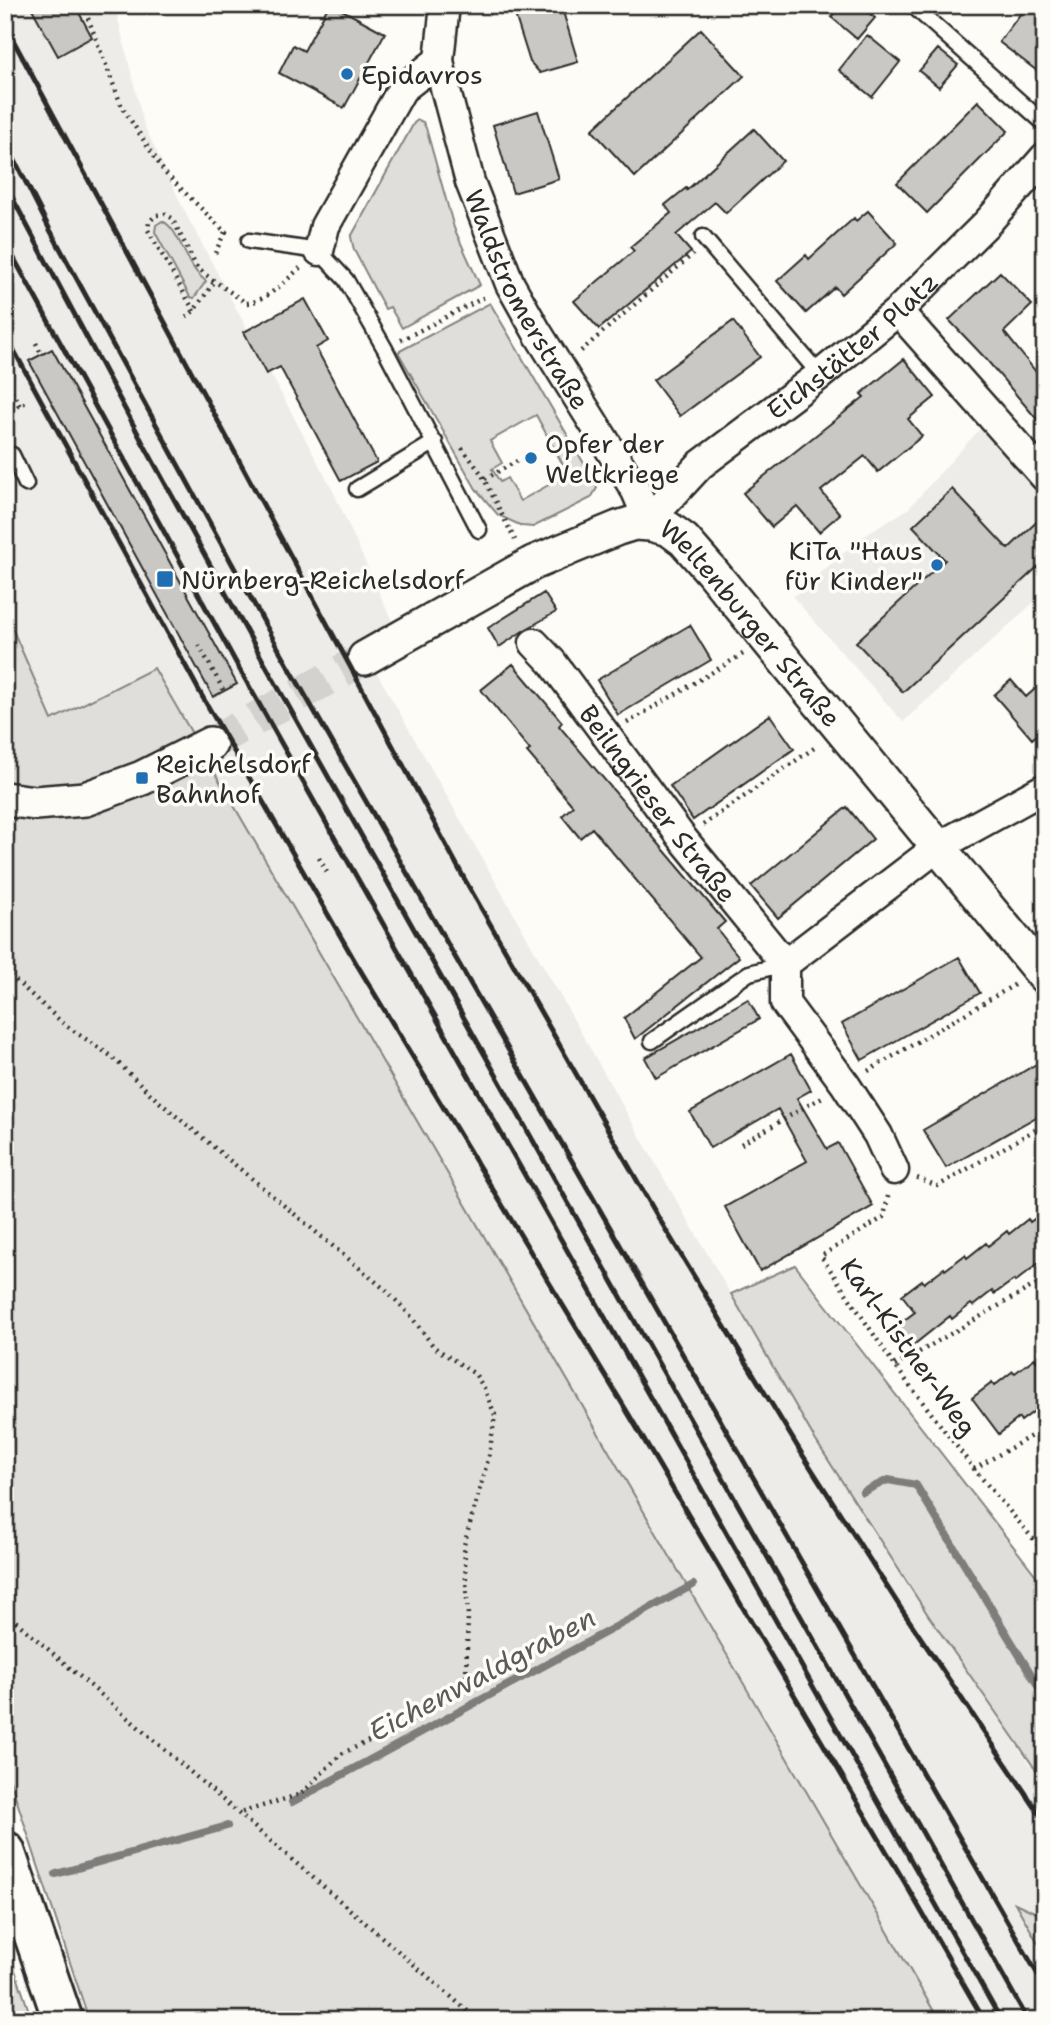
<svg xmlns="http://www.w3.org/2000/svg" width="1050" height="2025" font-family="'Shantell Sans',sans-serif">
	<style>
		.built { fill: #edece8 }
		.green { fill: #dfdeda; stroke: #858482; stroke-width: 2; fill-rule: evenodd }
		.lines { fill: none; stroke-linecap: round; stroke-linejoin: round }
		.stream { stroke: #7e7d7b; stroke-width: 8 }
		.building { fill: #c9c8c4; stroke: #2b2b2b; stroke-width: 2 }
		.tertiary-tunnel { stroke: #d3d2ce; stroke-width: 33; stroke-dasharray: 33 17; stroke-linecap: butt }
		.service-casing { stroke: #2b2b2b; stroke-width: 19 }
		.minor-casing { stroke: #2b2b2b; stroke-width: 33 }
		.tertiary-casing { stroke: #2b2b2b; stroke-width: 38 }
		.secondary-casing { stroke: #2b2b2b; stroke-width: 44 }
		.path { stroke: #2b2b2b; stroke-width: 4.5; stroke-dasharray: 2 5; stroke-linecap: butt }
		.service { stroke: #fdfcf7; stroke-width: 14 }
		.minor { stroke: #fdfcf7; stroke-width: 28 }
		.tertiary { stroke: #fdfcf7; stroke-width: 33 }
		.secondary { stroke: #fdfcf7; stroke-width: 38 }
		.rail { stroke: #2b2b2b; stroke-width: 5 }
		.poi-dot { fill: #1f6fb2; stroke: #fdfcf7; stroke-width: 2.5 }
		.labels { text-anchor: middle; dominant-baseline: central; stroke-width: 7; stroke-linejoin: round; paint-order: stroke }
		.poi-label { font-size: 26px; fill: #2b2b2b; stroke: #fdfcf7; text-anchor: start }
		.street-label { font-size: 26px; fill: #2b2b2b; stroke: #fdfcf7 }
		.water-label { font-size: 28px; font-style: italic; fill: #5b5b5a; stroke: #fdfcf7 }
	</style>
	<rect width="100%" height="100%" fill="#fdfcf7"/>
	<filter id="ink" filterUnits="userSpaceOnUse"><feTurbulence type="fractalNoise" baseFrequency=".0143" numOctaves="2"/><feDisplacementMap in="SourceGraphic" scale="14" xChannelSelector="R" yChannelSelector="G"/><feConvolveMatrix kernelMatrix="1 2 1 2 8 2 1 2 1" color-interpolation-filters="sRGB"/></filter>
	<g filter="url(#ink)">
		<path class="built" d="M5 5H114L115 7 144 125 186 214 333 491 405 650 377 673 675 1198 816 1441 928 1615 1045 1787V1917L1016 1904 1045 1955V2020H939L154 668 52 721 5 612Z
			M987 421 1045 486V592L903 722 793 597 861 538 908 509Z"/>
		<path class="green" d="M418 120 423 122 426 128 454 228 480 285 402 328 390 307 385 309 354 250 351 237 414 123Z
			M162 221C180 228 185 267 206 281L194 298 190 297 155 232 156 225Z
			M490 303 596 484 597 488 591 498 533 527 522 526 498 515 476 489 398 352ZM536 415 568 474 520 501 507 478 500 482 492 469 502 463 490 441Z
			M5 612 52 720 154 668 939 2020H89L5 1765Z
			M795 1265 1045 1587V1783L928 1615 816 1441 731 1294Z
			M1015 1903 1045 1917V1955Z
			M5 1941 32 2020H5Z"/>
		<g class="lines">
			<path class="stream" d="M863 1492 888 1480 916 1485 1045 1697
				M292 1802 693 1585
				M56 1874 227 1826"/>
		</g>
		<path class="building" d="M30 5H75L92 37 58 56Z
			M329 5H333L385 33 344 108 279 73 293 45 304 51Z
			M512 5H561L578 62 540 73 530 62Z
			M841 5H859L875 18 857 39 831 17Z
			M1027 5H1045V77L999 42Z
			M701 29 744 76 635 177 592 130Z
			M867 35 900 62 872 97 839 70Z
			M938 49 958 65 939 87 919 71Z
			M978 101 1008 131 927 213 897 183Z
			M538 111 559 179 513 193 493 125Z
			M754 129 783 161 726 213 715 202 676 235 691 252 599 329 574 301 634 251 630 247 671 213 665 205 686 188 687 190Z
			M868 211 897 243 841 294 835 287 806 313 777 281 806 255 809 259 854 218 856 221Z
			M1000 272 1032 305 1004 332 1045 383V429L986 359 949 320Z
			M305 299 328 341 316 348 377 462 341 481 280 367 266 374 244 332Z
			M733 321 760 357 680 416 653 380Z
			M52 349 237 684 213 697 29 361Z
			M904 359 935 397 908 419 922 436 878 472 865 456 821 491 840 514 819 532 797 506 772 527 743 493 864 397 861 394Z
			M952 489 1008 549 1045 514V560L903 692 856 642 945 560 913 526Z
			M544 593 556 612 523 631 499 647 488 628Z
			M690 625 711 660 618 715 597 680Z
			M513 664 562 722 559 726 725 922 717 929 739 957 635 1039 624 1018 701 957 592 828 580 838 562 816 573 806 527 752 530 750 481 690Z
			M1011 680 1026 697 1045 680V728L1032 739 994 695Z
			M770 715 794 749 693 820 670 786Z
			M847 807 873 839 778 918 751 886Z
			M959 957 980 993 862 1060 842 1024Z
			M748 999 759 1019 656 1078 645 1058Z
			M791 1054 811 1090 797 1098 827 1149 838 1143 873 1206 760 1271 725 1207 807 1161 778 1109 710 1148 690 1112Z
			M1045 1059V1112L946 1168 923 1130Z
			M1045 1211V1258L1015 1282 1014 1280 994 1294 992 1291 973 1306 971 1304 952 1319 950 1316 911 1347 895 1327 915 1312 902 1295 922 1280 924 1283 944 1268 945 1270 965 1255 967 1258 986 1243 988 1246 1007 1231 1009 1234 1028 1219 1030 1222Z
			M1045 1355V1403L1021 1421 1019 1418 999 1434 972 1398 992 1383 994 1386 1013 1371 1015 1373 1035 1358 1036 1361Z"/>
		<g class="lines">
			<path class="tertiary-tunnel" d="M210 744 365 658"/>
			<g class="service-casing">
				<path id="service" d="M912 5 1045 124
					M703 237 820 375
					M249 241 319 251 346 280 385 349 479 530
					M5 453 12 455 26 484
					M357 489 435 442
					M652 1041 749 973 785 964"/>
			</g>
			<g class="minor-casing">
				<g id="minor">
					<path id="s1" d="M445 5 439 60 444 84 470 182 510 284 537 332 636 491 650 524"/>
					<path d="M319 251 325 226 402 89 439 60"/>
					<path d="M898 311 1045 477"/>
					<path id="s2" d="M650 524 664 504 700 465 820 375 898 311 987 223 1045 157"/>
					<path id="s3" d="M534 643 552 662 683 839 785 964V1003L845 1084 878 1135 894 1170"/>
					<path d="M785 964 938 847 1045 788"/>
				</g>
			</g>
			<g class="tertiary-casing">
				<g id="tertiary">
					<path id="s4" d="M365 658 533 563 618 528 634 523 650 524 669 529 684 540 712 572 1045 977"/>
					<path d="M5 799 35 803 85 799 142 778 210 744"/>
				</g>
			</g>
			<g class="secondary-casing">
				<path id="secondary" d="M5 1851 63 2020"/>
			</g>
			<path class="path" d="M83 5 122 107 165 173 225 232 232 235
				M215 253 225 232
				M194 311 148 230 149 222 156 215 165 214 172 218 196 266 206 275 246 303C266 302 285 281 300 268
				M186 317 194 311 214 282
				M401 340 487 296
				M36 343 41 354
				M581 351 693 254
				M5 379 20 406
				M5 414 26 402
				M462 448 481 473 515 540
				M485 479 517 461
				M199 645 225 693
				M627 723 743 654
				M703 825 817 746
				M319 858 327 872
				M5 971 65 1025 111 1056 157 1100 387 1291 410 1315 434 1347 475 1374 484 1388 495 1415 489 1456 464 1545 468 1616 466 1676 416 1719 341 1754 301 1794 240 1813
				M868 1071 1014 985
				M741 1144 824 1096
				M917 1178 938 1186 1045 1124
				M888 1196 884 1217 821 1256 895 1366 974 1469 1045 1553
				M895 1366 1045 1279
				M974 1469 1045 1428
				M5 1612 478 2020"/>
			<use href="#service" class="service"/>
			<use href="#minor" class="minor"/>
			<use href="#tertiary" class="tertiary"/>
			<use href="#secondary" class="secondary"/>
			<path class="rail" d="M5 25 465 880 658 1217 802 1454 902 1610 1045 1822
				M5 141 49 228 277 646 1045 1987
				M5 184 143 443 262 659 1028 2020
				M5 242 240 670 1001 2020
				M5 334 202 696 356 963 631 1418 901 1876 984 2020"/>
		</g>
	</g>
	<g class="poi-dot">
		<circle cx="347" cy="74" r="7"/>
		<circle cx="531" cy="458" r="7"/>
		<circle cx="937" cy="565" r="7"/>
		<rect x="156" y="570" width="18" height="18" rx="3.5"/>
		<rect x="135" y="771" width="14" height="14" rx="3.5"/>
	</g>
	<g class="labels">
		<g class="poi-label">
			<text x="361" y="74">Epidavros</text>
			<text x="545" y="443">Opfer der<tspan x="545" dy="30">Weltkriege</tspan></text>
			<text x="923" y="550" text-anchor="end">KiTa "Haus<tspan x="923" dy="30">für Kinder"</tspan></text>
			<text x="181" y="579">Nürnberg-Reichelsdorf</text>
			<text x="156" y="763">Reichelsdorf<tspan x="156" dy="30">Bahnhof</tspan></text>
		</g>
		<g class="street-label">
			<text stroke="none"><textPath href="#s1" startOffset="312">Waldstromerstraße</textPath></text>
			<text stroke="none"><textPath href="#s2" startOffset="271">Eichstätter Platz</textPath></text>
			<text stroke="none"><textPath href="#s4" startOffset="462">Weltenburger Straße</textPath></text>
			<text stroke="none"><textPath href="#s3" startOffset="203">Beilngrieser Straße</textPath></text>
			<text transform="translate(909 1347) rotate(54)">Karl-Kistner-Weg</text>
		</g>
		<g class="water-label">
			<text transform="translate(482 1674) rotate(-28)">Eichenwaldgraben</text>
		</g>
	</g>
	<rect width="1050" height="2025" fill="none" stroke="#fdfcf7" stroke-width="28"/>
	<rect x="14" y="14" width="1022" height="1997" fill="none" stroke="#2b2b2b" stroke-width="2.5" filter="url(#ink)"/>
</svg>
